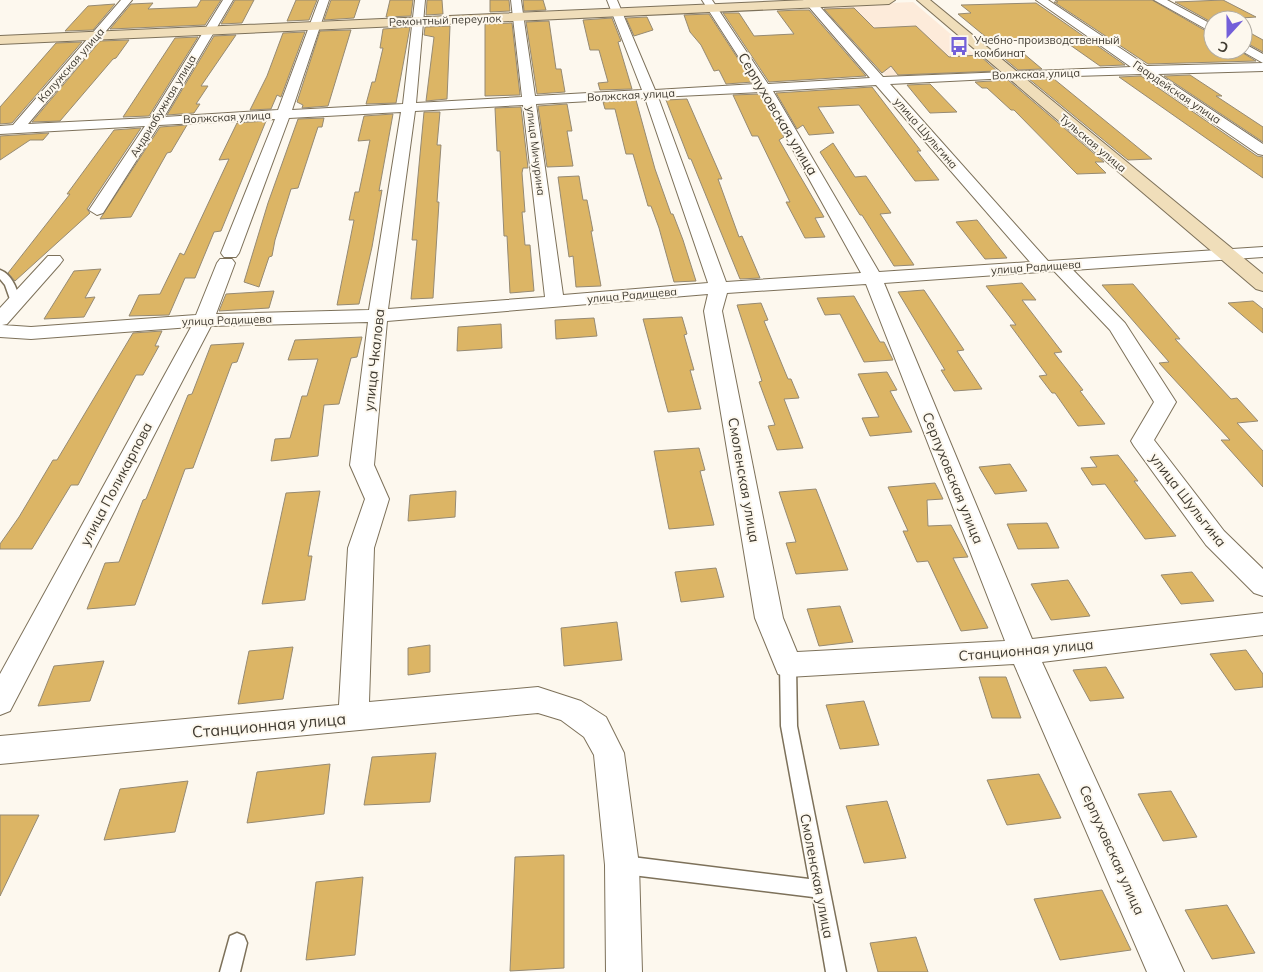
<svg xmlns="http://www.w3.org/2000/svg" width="1263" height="972" font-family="Mulish,sans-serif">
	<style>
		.education { fill: #fdebda }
		.building { fill: #dcb565; stroke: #968a73 }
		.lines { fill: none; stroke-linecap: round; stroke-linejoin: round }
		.service-casing { stroke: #7d715a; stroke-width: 3 }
		.minor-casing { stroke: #7d715a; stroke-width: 2 }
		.secondary-casing { stroke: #7d715a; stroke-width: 2 }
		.service { fill: #fff; fill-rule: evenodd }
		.minor { fill: #fff; fill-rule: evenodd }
		.secondary { fill: #f0deba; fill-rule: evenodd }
		.labels { text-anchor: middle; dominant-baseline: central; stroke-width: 4; stroke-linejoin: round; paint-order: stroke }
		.far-street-label { font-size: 11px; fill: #403b31; stroke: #fdf8ee }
		.far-poi-label { font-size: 11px; fill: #403b31; stroke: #fdf8ee; text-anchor: start }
		.street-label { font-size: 14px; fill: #403b31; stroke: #fdf8ee }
		.near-street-label { font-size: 16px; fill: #403b31; stroke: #fdf8ee }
	</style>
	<rect width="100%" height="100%" fill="#fdf8ee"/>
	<path class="education" d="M913 2 994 71 887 77 822 6Z"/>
	<path class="building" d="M201 0H221L205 25 110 29 131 4 153 3 148 9 197 7Z
		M235 0H254L242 23 221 24Z
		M296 0H317L309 20 287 21Z
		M331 0H360L354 18 324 20Z
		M390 0H413L411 16 386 17Z
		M427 0H442L443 14 426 15Z
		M490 0H509L510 11 490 12Z
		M523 0H543L546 10 524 11Z
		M1055 0H1152L1213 35V50H1238L1256 61 1148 64 1054 2H1058Z
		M1223 0 1256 17 1213 20V23L1175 2Z
		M1036 3 1125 65 1100 66 1063 40 992 42 958 14 971 13 961 5Z
		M115 4 93 30 65 31 88 6Z
		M854 8 874 28 916 26 949 57 979 55 997 71 898 75 891 66 882 73 824 9Z
		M800 10H809L866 76 769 82 723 13H739L754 36 794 34 777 11Z
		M709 14 753 82 726 84 719 70 714 71 701 45 690 32 684 15Z
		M647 17 653 30 634 36 626 18Z
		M612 18 621 41 618 42 632 89 600 90 598 83 608 82 599 50H590L583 20Z
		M549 21 556 69H561L565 92 537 94 526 22Z
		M512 23 520 95 485 96V24Z
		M450 26 447 99 426 101 434 37 424 35 425 27Z
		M410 27 396 103 366 104 372 82H375L383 48H380L383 29Z
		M1243 29 1263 40V52L1243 41Z
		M351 30 328 106 302 108 303 105 297 102 320 31Z
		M305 32 281 97 277 95 271 109 250 110 267 76 283 33Z
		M236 35 201 86H208L196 104H200L194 113 167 115 214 36Z
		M198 37 149 116 123 117 175 38Z
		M129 40 116 58 113 59 60 121 32 122 100 41Z
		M82 42 12 123 0 124V107L56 43Z
		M1023 53 1042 69 1018 70 999 54Z
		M1190 75 1222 96H1216L1263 127V142L1164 76Z
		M1141 76 1257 156 1263 157V178L1119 77Z
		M1029 79H1054L1152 159 1128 160Z
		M1008 80 1104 162H1095L1106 173 1077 174 1014 110H1011L987 88H982L975 82Z
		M930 84 957 112 930 113 907 85Z
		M872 87 921 151H917L939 180 915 181 859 105 818 107 834 133 809 135 803 125 797 129 776 93Z
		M760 94 784 137 779 140 824 217 815 218 825 237 805 238 786 202H790L758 136H752L733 95Z
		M687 99 722 179H718L739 237 742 236 760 278 740 279 691 159H689L666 100Z
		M636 100 655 169 671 214H673L683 240 696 281 674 282 659 228 651 206H648L633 154H626L615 109H605L603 102Z
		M567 104 572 131H567L573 166 547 167 538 106Z
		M521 107 528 168H523L522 173 525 212H522L525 245H530L534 291 510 293 507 236H504L500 151H497L495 108Z
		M424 112H440L437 145H441L437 202H439L433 298 411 299 417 240H412Z
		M393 114 379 191 382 190 372 247 359 304 337 305 354 220H349L355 192H359L370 140 358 141 364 116Z
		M324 118 322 127H318L298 188 291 189 275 240 272 256 269 257 259 287 244 282 268 203 298 119Z
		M266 121 221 231 214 232 195 278H185L169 315 129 316 139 295 160 294 180 253 184 255 229 159 219 160 237 123Z
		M187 125 171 152 167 153 131 217 100 219 160 127Z
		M141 128 87 209 90 213 15 281 8 273 70 194H67L114 130Z
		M49 133 43 140H30L0 160V136Z
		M833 143 855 177 866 176 891 213 880 214 914 265 894 266 862 215H860L820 152Z
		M579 176 583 200H587L593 231H591L601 286 576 287 573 256 569 257 558 177Z
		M977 220 1007 258 985 259 956 222Z
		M101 269 85 298 95 297 84 317 44 319 74 271Z
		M1022 283 1036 300H1022L1062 352 1054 353 1083 390 1080 391 1105 424 1078 426 1055 393H1052L1039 376 1047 375 1010 325H1016L986 286Z
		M1133 284 1180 339H1175L1231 399 1237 398 1258 421 1237 423 1263 451V487L1221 440H1230L1159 363 1169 362 1102 285Z
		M924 290 964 350 957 351 982 389 954 391 941 370H945L898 292Z
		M274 291 269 308 219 311 226 294Z
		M854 296 880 342H884L893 360 864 362 840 314 825 315 817 298Z
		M1253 301 1263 309V333L1228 303Z
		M761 303 768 320 764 321 788 379H791L799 398 784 399 803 448 777 450 768 426 775 425 759 382 762 381 737 305Z
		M682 317 687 334 684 335 694 370H690L701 409 668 412 643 319Z
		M594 318 597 336 556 339 555 320Z
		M501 324 502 348 457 351 458 327Z
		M162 331 155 346H159L143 375H136L78 485H71L32 549H0V544L19 517 53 460H57L133 333Z
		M362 337 357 357 351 358 339 404 324 405 318 456 271 461 275 439 290 438 302 396H307L318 359 288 360 295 340Z
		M244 343 237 362 232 363 193 468 185 469 135 605 87 609 105 563 119 562 143 500 146 499 188 395 192 394 211 345Z
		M887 372 897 390 890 391 912 432 870 436 862 418 879 417 858 374Z
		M699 448 705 470 700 471 714 525 669 529 654 451Z
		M1118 455 1138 481H1134L1176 536 1145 539 1105 484 1092 485 1081 468 1097 467 1090 457Z
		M1010 464 1027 491 995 494 979 467Z
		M935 483 943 499 927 500 928 526 951 525 968 557 953 558 988 628 961 631 928 561 917 562 903 531H908L888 487Z
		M816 489 848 570 796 574 786 543 796 542 779 492Z
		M320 491 308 556H312L305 600 262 604 286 493Z
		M456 491 455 517 408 521 410 495Z
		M1047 523 1059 548 1018 549 1007 524Z
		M716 568 724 597 681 602 675 572Z
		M1192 572 1214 601 1181 604 1161 575Z
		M1068 580 1090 616 1051 620 1031 584Z
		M840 606 853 642 819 646 807 609Z
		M617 622 622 660 564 666 561 628Z
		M430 645V672L408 675V648Z
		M293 647 283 699 238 704 249 651Z
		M1246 650 1263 674V687L1235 690 1210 654Z
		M104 661 90 701 38 706 54 666Z
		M1106 667 1124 698 1090 701 1073 670Z
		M979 677H1006L1021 718H992Z
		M864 701 879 745 840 749 826 705Z
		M436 753 430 802 364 805 372 757Z
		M330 764 324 814 247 823 257 772Z
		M1039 774 1061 818 1007 825 987 780Z
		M188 781 175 832 104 840 120 789Z
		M1171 791 1197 837 1163 841 1138 794Z
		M887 801 906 858 864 863 846 806Z
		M0 815H39L0 896Z
		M564 855V968L510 971 515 857Z
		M363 877 355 955 306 960 316 882Z
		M1102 890 1131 950 1060 960 1034 899Z
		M1227 905 1255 953 1212 959 1185 910Z
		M916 937 928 972H878L870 943Z"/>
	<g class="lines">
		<g class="service-casing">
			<path id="service" d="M0 270C13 275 17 290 21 302L19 304H13L11 302 5 285 0 279Z
				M788 659 793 660 796 665 797 726 846 972H826L813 897 624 874 618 871 615 865 618 859 624 856 809 879 781 726 780 665 783 660Z
				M237 933 244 936 247 943 240 972H220L230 936Z"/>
		</g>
		<g class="minor-casing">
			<path id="minor" d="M121 0H132L28 124 150 118 223 0H233L164 117 278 110 319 0H329L292 110 403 104 415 0H425L416 103 522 97 511 0H521L535 96 642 90 607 0H617L655 90 756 84 702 0H712L768 84 870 78 803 0H814L883 77 1131 67 1036 0H1048L1147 66 1263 63V71L1158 74 1263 144V155L1258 154 1142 74 1010 78 890 84 1048 261 1263 247V257L1073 270 1125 323 1176 402 1154 440 1224 531 1263 569V596L1254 593 1206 545 1134 446 1131 441 1154 402 1110 330 1054 271 884 283 1032 639 1263 613V635L1042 662 1184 972H1147L1014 664 788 677 778 674 755 618 704 311 708 294 387 321 374 465 389 499 374 548 369 702 538 687 581 701 606 717 624 753 639 865 642 972H606L605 865 594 755 584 737 561 720 538 713 0 764V736L339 705 348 548 365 499 350 465 368 322 211 326 10 711 0 715V674L191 327 31 339 0 337V308L48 256H60L63 260 60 264 7 324 2 325 31 327 196 315 217 263 220 259H232L235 263 216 314 369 310 401 112 289 118 239 253 236 257H224L221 253 275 119 159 125 103 213 97 215 89 210 145 126 0 134V126L13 125ZM876 85 1030 262 879 272 773 91ZM761 92 861 273 726 282 658 97ZM645 98 708 283 563 295 536 104ZM523 105 545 297 388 309 415 111ZM866 284 1005 641 797 652 783 618 722 311 727 293Z
				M1154 0H1167L1213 25V33Z
				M1243 43 1263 54V63L1240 50H1243Z"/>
		</g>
		<g class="secondary-casing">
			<path id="secondary" d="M807 0H895L889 4 0 44V36Z
				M917 0H930L1263 274V291L1256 289Z"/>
		</g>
		<use href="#service" class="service"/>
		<use href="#minor" class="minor"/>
		<use href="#secondary" class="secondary"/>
	</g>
	<defs>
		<g id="bus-bare" transform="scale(1.5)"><path d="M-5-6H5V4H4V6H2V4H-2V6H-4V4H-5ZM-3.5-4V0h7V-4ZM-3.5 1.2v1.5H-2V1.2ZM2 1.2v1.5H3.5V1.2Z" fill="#735fd9" stroke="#fdf8ee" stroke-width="2.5" paint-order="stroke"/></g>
	</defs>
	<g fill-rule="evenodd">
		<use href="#bus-bare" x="959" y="46"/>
	</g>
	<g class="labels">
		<g class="far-street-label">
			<text transform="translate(445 20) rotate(-2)">Ремонтный переулок</text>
			<text transform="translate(71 65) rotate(-49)">Калужская улица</text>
			<text transform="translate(1036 74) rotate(-2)">Волжская улица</text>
			<text transform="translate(1177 92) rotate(34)">Гвардейская улица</text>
			<text transform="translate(631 95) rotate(-3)">Волжская улица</text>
			<text transform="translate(163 106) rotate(-59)">Андриабужная улица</text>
			<text transform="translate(227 117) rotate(-3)">Волжская улица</text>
			<text transform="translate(926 133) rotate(49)">улица Шульгина</text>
			<text transform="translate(1093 143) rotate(40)">Тульская улица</text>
			<text transform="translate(536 151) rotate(83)">улица Мичурина</text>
			<text transform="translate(1036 267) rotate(-4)">улица Радищева</text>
			<text transform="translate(632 295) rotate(-5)">улица Радищева</text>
			<text transform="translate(227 320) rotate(-2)">улица Радищева</text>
		</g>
		<g class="far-poi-label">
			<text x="974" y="40">Учебно-производственный<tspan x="974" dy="13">комбинат</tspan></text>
		</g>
		<g class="street-label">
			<text transform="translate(778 114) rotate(59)">Серпуховская улица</text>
			<text transform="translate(374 360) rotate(-84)">улица Чкалова</text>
			<text transform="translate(953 478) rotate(68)">Серпуховская улица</text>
			<text transform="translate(744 480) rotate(80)">Смоленская улица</text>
			<text transform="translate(116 484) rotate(-62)">улица Поликарпова</text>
			<text transform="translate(1188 500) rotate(52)">улица Шульгина</text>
			<text transform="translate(1026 650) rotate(-5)">Станционная улица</text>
			<text transform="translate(1112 850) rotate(66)">Серпуховская улица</text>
			<text transform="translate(817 876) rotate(79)">Смоленская улица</text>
		</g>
		<g class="near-street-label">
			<text transform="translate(269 725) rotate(-5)">Станционная улица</text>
		</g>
	</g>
	<g transform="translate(1228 35) rotate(201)"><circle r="24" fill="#fdf8ee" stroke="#b1aca2"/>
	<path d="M0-4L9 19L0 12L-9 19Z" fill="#735fd9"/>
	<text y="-8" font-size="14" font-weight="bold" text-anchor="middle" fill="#403b31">С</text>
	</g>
</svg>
